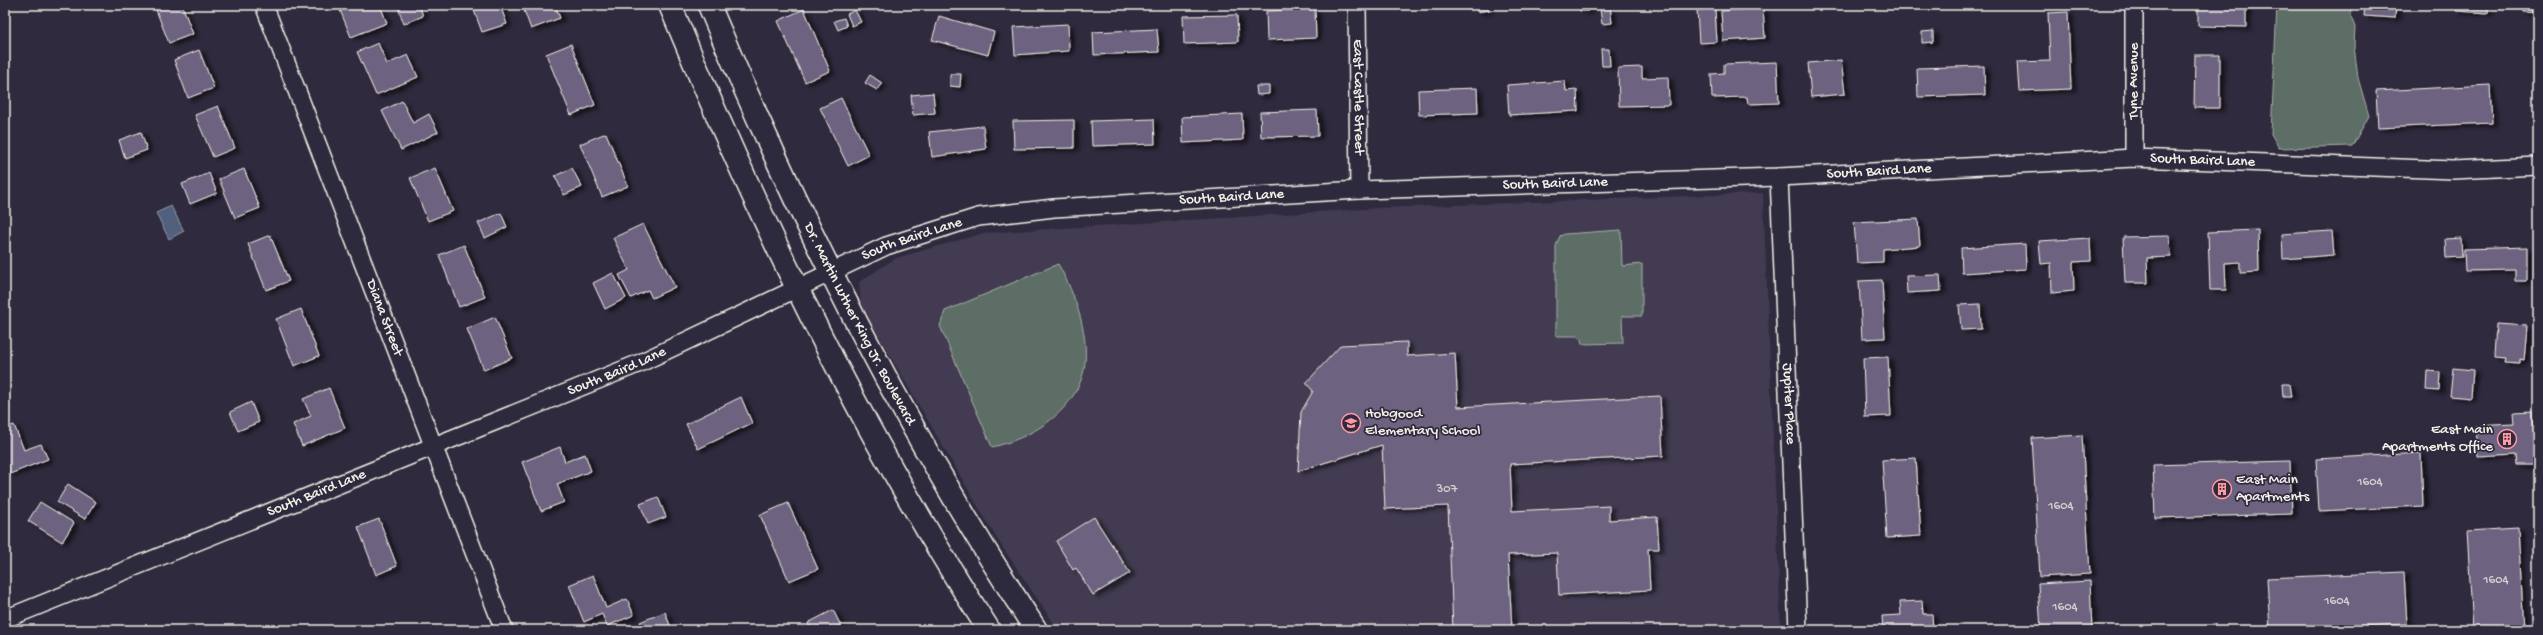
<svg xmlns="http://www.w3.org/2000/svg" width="2543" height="635" font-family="'Gochi Hand',sans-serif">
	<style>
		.built { fill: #423b51 }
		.green { fill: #5d6e66; stroke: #a8b0a7 }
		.water { fill: #51617b; stroke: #929ba7 }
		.building { fill: #6d6380; stroke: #f4f1e8; filter: url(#shadow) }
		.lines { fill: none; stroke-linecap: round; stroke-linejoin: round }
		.street-casing { stroke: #f4f1e8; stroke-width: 20 }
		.primary-casing { stroke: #f4f1e8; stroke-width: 25 }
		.street { stroke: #2f2a3d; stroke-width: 17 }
		.primary { stroke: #2f2a3d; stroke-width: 22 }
		.labels { text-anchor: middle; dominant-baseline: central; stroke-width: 3.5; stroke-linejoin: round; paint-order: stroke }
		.number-label { font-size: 13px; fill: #d2cece }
		.street-label { font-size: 15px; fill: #f4f1e8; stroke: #2f2a3d }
		.poi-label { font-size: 15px; fill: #f4f1e8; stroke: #2f2a3d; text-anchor: start }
	</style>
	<defs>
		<filter id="shadow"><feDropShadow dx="4.5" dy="2.5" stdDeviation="2" flood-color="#0009"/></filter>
	</defs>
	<rect width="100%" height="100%" fill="#2f2a3d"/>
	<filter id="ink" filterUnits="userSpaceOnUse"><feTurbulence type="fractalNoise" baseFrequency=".025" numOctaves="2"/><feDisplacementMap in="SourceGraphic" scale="8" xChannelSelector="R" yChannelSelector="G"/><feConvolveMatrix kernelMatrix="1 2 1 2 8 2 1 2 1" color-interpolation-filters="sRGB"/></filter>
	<g filter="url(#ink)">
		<path class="built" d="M1763 193 1781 630H1058L997 539 861 306 859 282 896 258 984 233 1379 208Z"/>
		<path class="green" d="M2277 5H2352L2351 17 2355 27 2354 46 2358 78 2369 116 2352 146 2279 148 2271 134Z
			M1621 230 1622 266 1642 264V316H1622L1623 343 1582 344 1581 339 1577 336H1556V246L1560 236 1565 234Z
			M1058 264C1075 293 1092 340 1083 374 1072 414 1029 439 992 447L940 326 945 311Z"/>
		<path class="water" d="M171 206 184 231 169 239 156 213Z"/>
		<path class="building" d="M154 5H182L193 34 169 43Z
			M338 5H365L366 8 380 5 387 23 351 37Z
			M397 5H419L423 16 404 24Z
			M472 5H500L507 24 482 32Z
			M522 5H555L560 18 531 29Z
			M1477 5H1488L1489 10 1477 12Z
			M1580 5H1588V11H1580Z
			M2198 5H2246V27L2198 26Z
			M2365 5H2396L2395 18 2364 16Z
			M2457 5H2488V13L2456 11Z
			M2523 5H2538V13L2523 12Z
			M1610 6 1612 23 1602 24 1600 8Z
			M1763 8 1765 38 1723 41 1721 11Z
			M804 9 830 71 805 82 778 21Z
			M1315 9 1316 38 1267 40 1266 11Z
			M1715 9 1717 42 1699 43 1697 10Z
			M855 10 861 22 852 26 847 14Z
			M2068 12 2071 89 2019 91 2017 62 2050 61 2048 13Z
			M1237 15 1238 42 1184 44 1183 16Z
			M939 16 994 32 988 55 932 40Z
			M844 18 847 26 838 30 834 21Z
			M1068 24 1069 51 1015 55 1013 27Z
			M1157 29 1159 52 1094 55 1093 32Z
			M1933 31V42L1922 43V32Z
			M378 43 387 64 408 55 418 77 376 95 357 52Z
			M571 44 595 105 571 115 546 54Z
			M1601 49H1609L1610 66H1602Z
			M199 50 214 88 188 98 174 60Z
			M2195 55H2220V108H2194Z
			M1841 60 1845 94 1811 97 1808 63Z
			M1777 62 1779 103 1748 104 1747 97 1712 98 1711 74 1724 73V64Z
			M1984 66 1985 95 1918 97 1917 68Z
			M1642 67V78L1668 77 1669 105 1619 106 1618 68Z
			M950 74H961L960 87 950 86Z
			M870 75 882 83 877 90 865 83Z
			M1565 81 1566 91 1577 90 1578 111 1509 115 1507 85Z
			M2490 85 2492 123 2378 128 2376 91Z
			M1256 86H1269V94L1257 95Z
			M1477 88 1478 113 1419 115 1418 90Z
			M933 93 935 113 913 115 911 95Z
			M841 98 869 155 848 166 820 108Z
			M402 101 413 123 429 114 438 132 401 150 382 111Z
			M218 106 235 148 213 157 195 115Z
			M1317 110 1318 136 1261 137 1260 112Z
			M1242 114 1243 140 1183 143 1182 117Z
			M1154 119 1155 144 1092 146 1091 121Z
			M1074 120V148L1014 149 1013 121Z
			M983 126 986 149 932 157 929 132Z
			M141 132 147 150 125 158 119 140Z
			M606 133 628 186 602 197 580 144Z
			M435 168 453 211 428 221 410 178Z
			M572 168 582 187 564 195 555 176Z
			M244 169 260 208 235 218 219 179Z
			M209 173 217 193 190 204 182 184Z
			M501 213 507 227 485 238 478 223Z
			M1918 219 1920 246 1883 249V262L1857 263 1854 222Z
			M643 224 675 287 652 298 648 290 631 298 619 275 629 270 613 238Z
			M2258 230 2259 272 2240 273V262L2225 263 2226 290H2210L2208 232Z
			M2332 231 2334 255 2283 259 2282 234Z
			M270 235 289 281 266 290 248 244Z
			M2170 236 2171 257 2147 258 2148 283H2125L2123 237Z
			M2090 238 2091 261 2073 262 2074 291 2052 293 2051 263 2041 264 2039 241Z
			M2461 238 2462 257 2446 258 2445 239Z
			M2025 244 2026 269 1962 273 1961 248Z
			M464 245 485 297 459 307 439 255Z
			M2527 247V281H2515V270L2465 271 2464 249Z
			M613 273 626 298 605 309 593 283Z
			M1940 275 1941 291 1907 293 1906 276Z
			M1882 280 1885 338 1862 339 1859 281Z
			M1980 304 1981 329 1961 330 1959 305Z
			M301 309 319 356 294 366 276 319Z
			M495 317 512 358 484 370 467 329Z
			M2496 324 2527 326 2524 360 2520 359V364L2504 363 2505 359 2494 358Z
			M1407 342V356L1455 353 1458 407 1660 396 1663 456 1510 464 1512 511 1609 506V520L1657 517 1659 549H1648L1650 590 1559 595 1557 553 1508 555 1512 630H1453L1448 506 1385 509 1382 445 1298 471 1301 412 1313 391 1306 383 1341 345Z
			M1888 357 1891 416 1865 417 1863 358Z
			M2453 368 2473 370 2471 398 2450 396Z
			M2428 371 2440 372 2439 391 2427 390Z
			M2282 384H2289L2291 397H2283Z
			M329 388 345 428 302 446 293 424 311 416 303 399Z
			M741 397 752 423 698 449 686 424Z
			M251 402 259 422 238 431 230 412Z
			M2533 411 2534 424H2538V453H2534L2535 465H2516L2515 455 2478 457 2476 426 2514 424 2513 412Z
			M14 425 24 450 41 444 48 459 10 474 5 460V428Z
			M2082 435 2090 574 2040 577 2032 438Z
			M560 447 565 462 585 454 591 471 557 484 564 502 541 511 522 462Z
			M2421 453 2423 506 2319 511 2316 459Z
			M1916 458 1921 536 1887 538 1882 460Z
			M2290 461 2292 514 2155 518 2153 465Z
			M68 484 96 502 85 519 57 502Z
			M658 497 666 517 648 524 640 504Z
			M40 502 74 523 62 542 28 521Z
			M788 503 818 569 789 581 760 515Z
			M1094 517 1130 573 1093 595 1076 568 1073 570 1056 541Z
			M379 519 397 566 376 575 358 527Z
			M2518 528 2524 630H2473L2467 531Z
			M2404 572 2407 624 2270 630 2267 578Z
			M593 575 606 608 627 599 634 615 607 626 602 614 584 622 569 585Z
			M2090 581 2092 630H2041L2038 584Z
			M1922 601 1923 614H1932L1933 630H1883L1882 616 1901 615 1900 602Z
			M833 610 843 630H811L808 623Z
			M665 612 671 628 665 630H643L640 622Z"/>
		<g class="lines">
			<g class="street-casing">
				<g id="street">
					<path id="s1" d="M264 5 504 630"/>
					<path id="s2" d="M1357 5 1359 190"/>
					<path d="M2134 158V5"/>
					<path id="s3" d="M1779 177 1798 630"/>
					<path id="s4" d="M5 619 640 363 886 246 978 217 1054 208 1359 190 1779 177 2134 158 2453 170 2538 166"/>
				</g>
			</g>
			<g class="primary-casing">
				<g id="primary">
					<path d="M670 5C759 221 862 434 989 630"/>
					<path id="s5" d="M709 5C799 222 907 433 1036 630"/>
				</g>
			</g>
			<use href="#street" class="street"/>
			<use href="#primary" class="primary"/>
		</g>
	</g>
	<defs>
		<g id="school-ring" transform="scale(1)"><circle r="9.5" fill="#2f2a3d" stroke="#ff9aa2" stroke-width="1.5"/><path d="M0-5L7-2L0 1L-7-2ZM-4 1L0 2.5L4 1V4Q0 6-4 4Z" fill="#ff9aa2"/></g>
		<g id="building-ring" transform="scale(1)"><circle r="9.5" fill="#2f2a3d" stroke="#ff9aa2" stroke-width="1.5"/><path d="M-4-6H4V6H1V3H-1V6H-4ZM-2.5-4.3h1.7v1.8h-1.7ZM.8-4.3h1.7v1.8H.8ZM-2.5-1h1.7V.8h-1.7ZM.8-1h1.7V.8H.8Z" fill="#ff9aa2"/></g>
	</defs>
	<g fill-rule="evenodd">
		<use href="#school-ring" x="1351" y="423"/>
		<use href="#building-ring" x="2507" y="439"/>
		<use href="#building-ring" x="2222" y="489"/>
	</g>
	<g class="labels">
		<g class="number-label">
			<text x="2370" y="482">1604</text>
			<text x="1447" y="489">307</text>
			<text x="2061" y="506">1604</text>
			<text x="2496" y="580">1604</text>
			<text x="2337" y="601">1604</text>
			<text x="2065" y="607">1604</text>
		</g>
		<g class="street-label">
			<text transform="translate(2134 81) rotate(-90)">Tyne Avenue</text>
			<text stroke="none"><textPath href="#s2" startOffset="92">East Castle Street</textPath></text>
			<text stroke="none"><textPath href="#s4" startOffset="2280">South Baird Lane</textPath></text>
			<text stroke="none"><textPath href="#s4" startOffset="1956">South Baird Lane</textPath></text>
			<text stroke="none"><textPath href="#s4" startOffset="1632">South Baird Lane</textPath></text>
			<text stroke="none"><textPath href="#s4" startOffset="1308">South Baird Lane</textPath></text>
			<text stroke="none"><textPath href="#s4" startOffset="984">South Baird Lane</textPath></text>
			<text stroke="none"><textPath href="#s1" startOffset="335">Diana Street</textPath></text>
			<text stroke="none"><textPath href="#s5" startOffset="353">Dr. Martin Luther King Jr. Boulevard</textPath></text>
			<text stroke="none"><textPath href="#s4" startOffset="660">South Baird Lane</textPath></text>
			<text stroke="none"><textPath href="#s3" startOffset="227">Jupiter Place</textPath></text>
			<text stroke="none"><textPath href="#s4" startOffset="336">South Baird Lane</textPath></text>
		</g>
		<g class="poi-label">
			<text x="1365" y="414">Hobgood<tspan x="1365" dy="17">Elementary School</tspan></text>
			<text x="2493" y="430" text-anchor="end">East Main<tspan x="2493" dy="17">Apartments Office</tspan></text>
			<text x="2236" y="480">East Main<tspan x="2236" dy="17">Apartments</tspan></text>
		</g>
	</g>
	<rect width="2543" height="635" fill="none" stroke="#2f2a3d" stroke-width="20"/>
	<rect x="10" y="10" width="2523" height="615" fill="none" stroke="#f4f1e8" stroke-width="1.5" filter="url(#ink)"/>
</svg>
